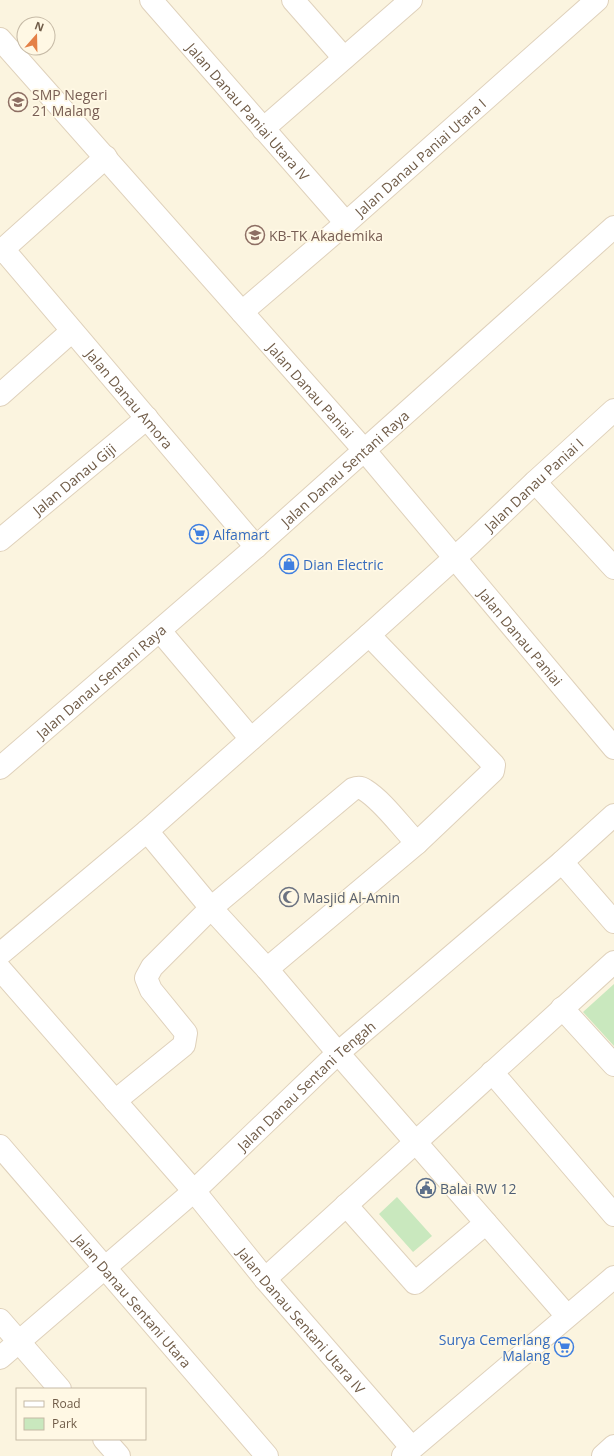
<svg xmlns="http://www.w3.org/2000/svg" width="614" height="1456" font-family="'Open Sans',sans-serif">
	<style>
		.green { fill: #c9e8be }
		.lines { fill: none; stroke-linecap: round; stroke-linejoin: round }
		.minor-casing { stroke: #dfd1bb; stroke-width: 24 }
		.minor { stroke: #fff; stroke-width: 22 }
		.labels { text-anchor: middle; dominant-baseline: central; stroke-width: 3.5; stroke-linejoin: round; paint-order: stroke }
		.education-label { font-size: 14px; fill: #785e54; stroke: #fff8e4; text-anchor: start }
		.street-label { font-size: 14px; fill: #705c48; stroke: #fff8e4 }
		.shop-label { font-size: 14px; fill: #366cbe; stroke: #fff8e4; text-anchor: start }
		.worship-label { font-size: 14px; fill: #5b616d; stroke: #fff8e4; text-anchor: start }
		.service-label { font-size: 14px; fill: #4e5e75; stroke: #fff8e4; text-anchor: start }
	</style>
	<rect width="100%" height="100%" fill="#fbf4df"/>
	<path class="green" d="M614 984V1046L583 1012Z
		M397 1197 432 1236 413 1252 379 1214Z"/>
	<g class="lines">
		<g class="minor-casing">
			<g id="minor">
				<path id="s1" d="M151 0 346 223"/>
				<path d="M293 0 344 58"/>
				<path id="s2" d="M0 39 365 451 614 748"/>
				<path d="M263 129 411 0"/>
				<path id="s3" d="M3 249 256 547"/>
				<path d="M0 252 106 157"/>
				<path id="s4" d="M242 312 346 223 597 0"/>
				<path d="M0 395 72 331"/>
				<path d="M535 482 614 568"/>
				<path id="s5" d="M0 540 147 418"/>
				<path d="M160 631 251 739"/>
				<path id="s6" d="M0 768 256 547 614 227"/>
				<path d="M147 831 211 908 267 969 338 1053 567 1316"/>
				<path d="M562 862 614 922"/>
				<path id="s7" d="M0 954 147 831 369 635 470 544 535 482 614 410"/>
				<path id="s8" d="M0 969 199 1197 265 1279 412 1448"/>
				<path d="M267 969 417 843 493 771 494 765 369 635"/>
				<path d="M562 1008 614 1065"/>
				<path d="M492 1072 614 1215"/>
				<path d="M115 1101 184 1045 186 1033 151 990 146 978 152 967 211 908 353 789C358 787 361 787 365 790 384 802 401 827 417 843"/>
				<path id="s9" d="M0 1146 267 1456"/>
				<path d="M346 1205 415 1283 486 1223"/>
				<path d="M265 1279 614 962"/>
				<path d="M0 1320 60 1389"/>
				<path id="s10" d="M0 1358 194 1191 338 1053 562 862 614 815"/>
				<path d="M104 1439 119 1456"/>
				<path d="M403 1456 614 1277"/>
				<path d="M603 1456 614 1446"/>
			</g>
		</g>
		<use href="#minor" class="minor"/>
	</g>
	<defs>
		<g id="school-ring" transform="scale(1)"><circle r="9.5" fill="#fff8e4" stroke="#8d6e63" stroke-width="1.5"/><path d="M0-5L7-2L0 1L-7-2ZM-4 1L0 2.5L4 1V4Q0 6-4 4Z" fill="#8d6e63"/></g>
		<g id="supermarket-ring" transform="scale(1)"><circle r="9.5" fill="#fff8e4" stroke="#3f7fe0" stroke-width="1.5"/><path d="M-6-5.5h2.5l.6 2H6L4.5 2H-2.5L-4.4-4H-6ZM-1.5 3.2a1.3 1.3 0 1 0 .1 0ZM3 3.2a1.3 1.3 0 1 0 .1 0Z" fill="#3f7fe0"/></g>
		<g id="shop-ring" transform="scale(1)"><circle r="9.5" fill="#fff8e4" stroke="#3f7fe0" stroke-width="1.5"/><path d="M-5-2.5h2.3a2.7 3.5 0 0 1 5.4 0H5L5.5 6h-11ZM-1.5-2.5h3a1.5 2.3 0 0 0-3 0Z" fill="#3f7fe0"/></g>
		<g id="mosque-ring" transform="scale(1)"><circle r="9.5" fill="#fff8e4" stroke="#6b7280" stroke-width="1.5"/><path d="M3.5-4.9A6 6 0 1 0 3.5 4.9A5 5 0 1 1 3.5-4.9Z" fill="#6b7280"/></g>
		<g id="civic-ring" transform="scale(1)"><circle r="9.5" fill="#fff8e4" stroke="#5c6f8a" stroke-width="1.5"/><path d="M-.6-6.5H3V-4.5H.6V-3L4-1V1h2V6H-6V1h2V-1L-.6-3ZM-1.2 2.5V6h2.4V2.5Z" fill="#5c6f8a"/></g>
	</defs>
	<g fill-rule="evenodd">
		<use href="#school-ring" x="18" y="102"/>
		<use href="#school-ring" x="255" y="235"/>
		<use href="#supermarket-ring" x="199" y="534"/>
		<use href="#shop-ring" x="289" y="564"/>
		<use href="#mosque-ring" x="289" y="897"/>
		<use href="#civic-ring" x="426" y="1188"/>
		<use href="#supermarket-ring" x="564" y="1347"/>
	</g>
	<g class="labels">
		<g class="education-label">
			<text x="32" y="94">SMP Negeri<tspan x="32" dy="16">21 Malang</tspan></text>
			<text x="269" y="235">KB-TK Akademika</text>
		</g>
		<g class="street-label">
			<text stroke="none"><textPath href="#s1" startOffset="148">Jalan Danau Paniai Utara IV</textPath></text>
			<text stroke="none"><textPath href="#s4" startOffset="236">Jalan Danau Paniai Utara I</textPath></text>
			<text stroke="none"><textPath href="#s2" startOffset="469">Jalan Danau Paniai</textPath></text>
			<text stroke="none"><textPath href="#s3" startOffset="196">Jalan Danau Amora</textPath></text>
			<text stroke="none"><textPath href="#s6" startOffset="457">Jalan Danau Sentani Raya</textPath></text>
			<text stroke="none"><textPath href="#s5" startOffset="96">Jalan Danau Giji</textPath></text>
			<text stroke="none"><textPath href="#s7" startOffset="711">Jalan Danau Paniai I</textPath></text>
			<text stroke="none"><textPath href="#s2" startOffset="793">Jalan Danau Paniai</textPath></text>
			<text stroke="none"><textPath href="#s6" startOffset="133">Jalan Danau Sentani Raya</textPath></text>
			<text stroke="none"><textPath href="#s10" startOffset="410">Jalan Danau Sentani Tengah</textPath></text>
			<text stroke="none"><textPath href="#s9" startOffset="204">Jalan Danau Sentani Utara</textPath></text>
			<text stroke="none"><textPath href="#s8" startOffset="463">Jalan Danau Sentani Utara IV</textPath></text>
		</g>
		<g class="shop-label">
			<text x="213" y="534">Alfamart</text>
			<text x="303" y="564">Dian Electric</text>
			<text x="550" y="1339" text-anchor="end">Surya Cemerlang<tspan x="550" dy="16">Malang</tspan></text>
		</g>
		<g class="worship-label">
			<text x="303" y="897">Masjid Al-Amin</text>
		</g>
		<g class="service-label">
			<text x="440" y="1188">Balai RW 12</text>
		</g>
	</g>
	<rect x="16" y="1388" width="130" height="52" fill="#fff8e4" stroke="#c6baa6"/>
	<rect x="24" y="1401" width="20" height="6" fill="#ffffff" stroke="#c6baa6"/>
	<text x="52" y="1408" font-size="12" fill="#705c48">Road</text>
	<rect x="24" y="1418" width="20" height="12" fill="#c9e8be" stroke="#c6baa6"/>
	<text x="52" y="1428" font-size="12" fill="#705c48">Park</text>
	<g transform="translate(36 36) rotate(20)"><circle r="19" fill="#fff8e4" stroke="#c6baa6"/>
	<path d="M0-3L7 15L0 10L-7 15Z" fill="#e48046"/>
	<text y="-6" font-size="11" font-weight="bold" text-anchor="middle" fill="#705c48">N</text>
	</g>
</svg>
